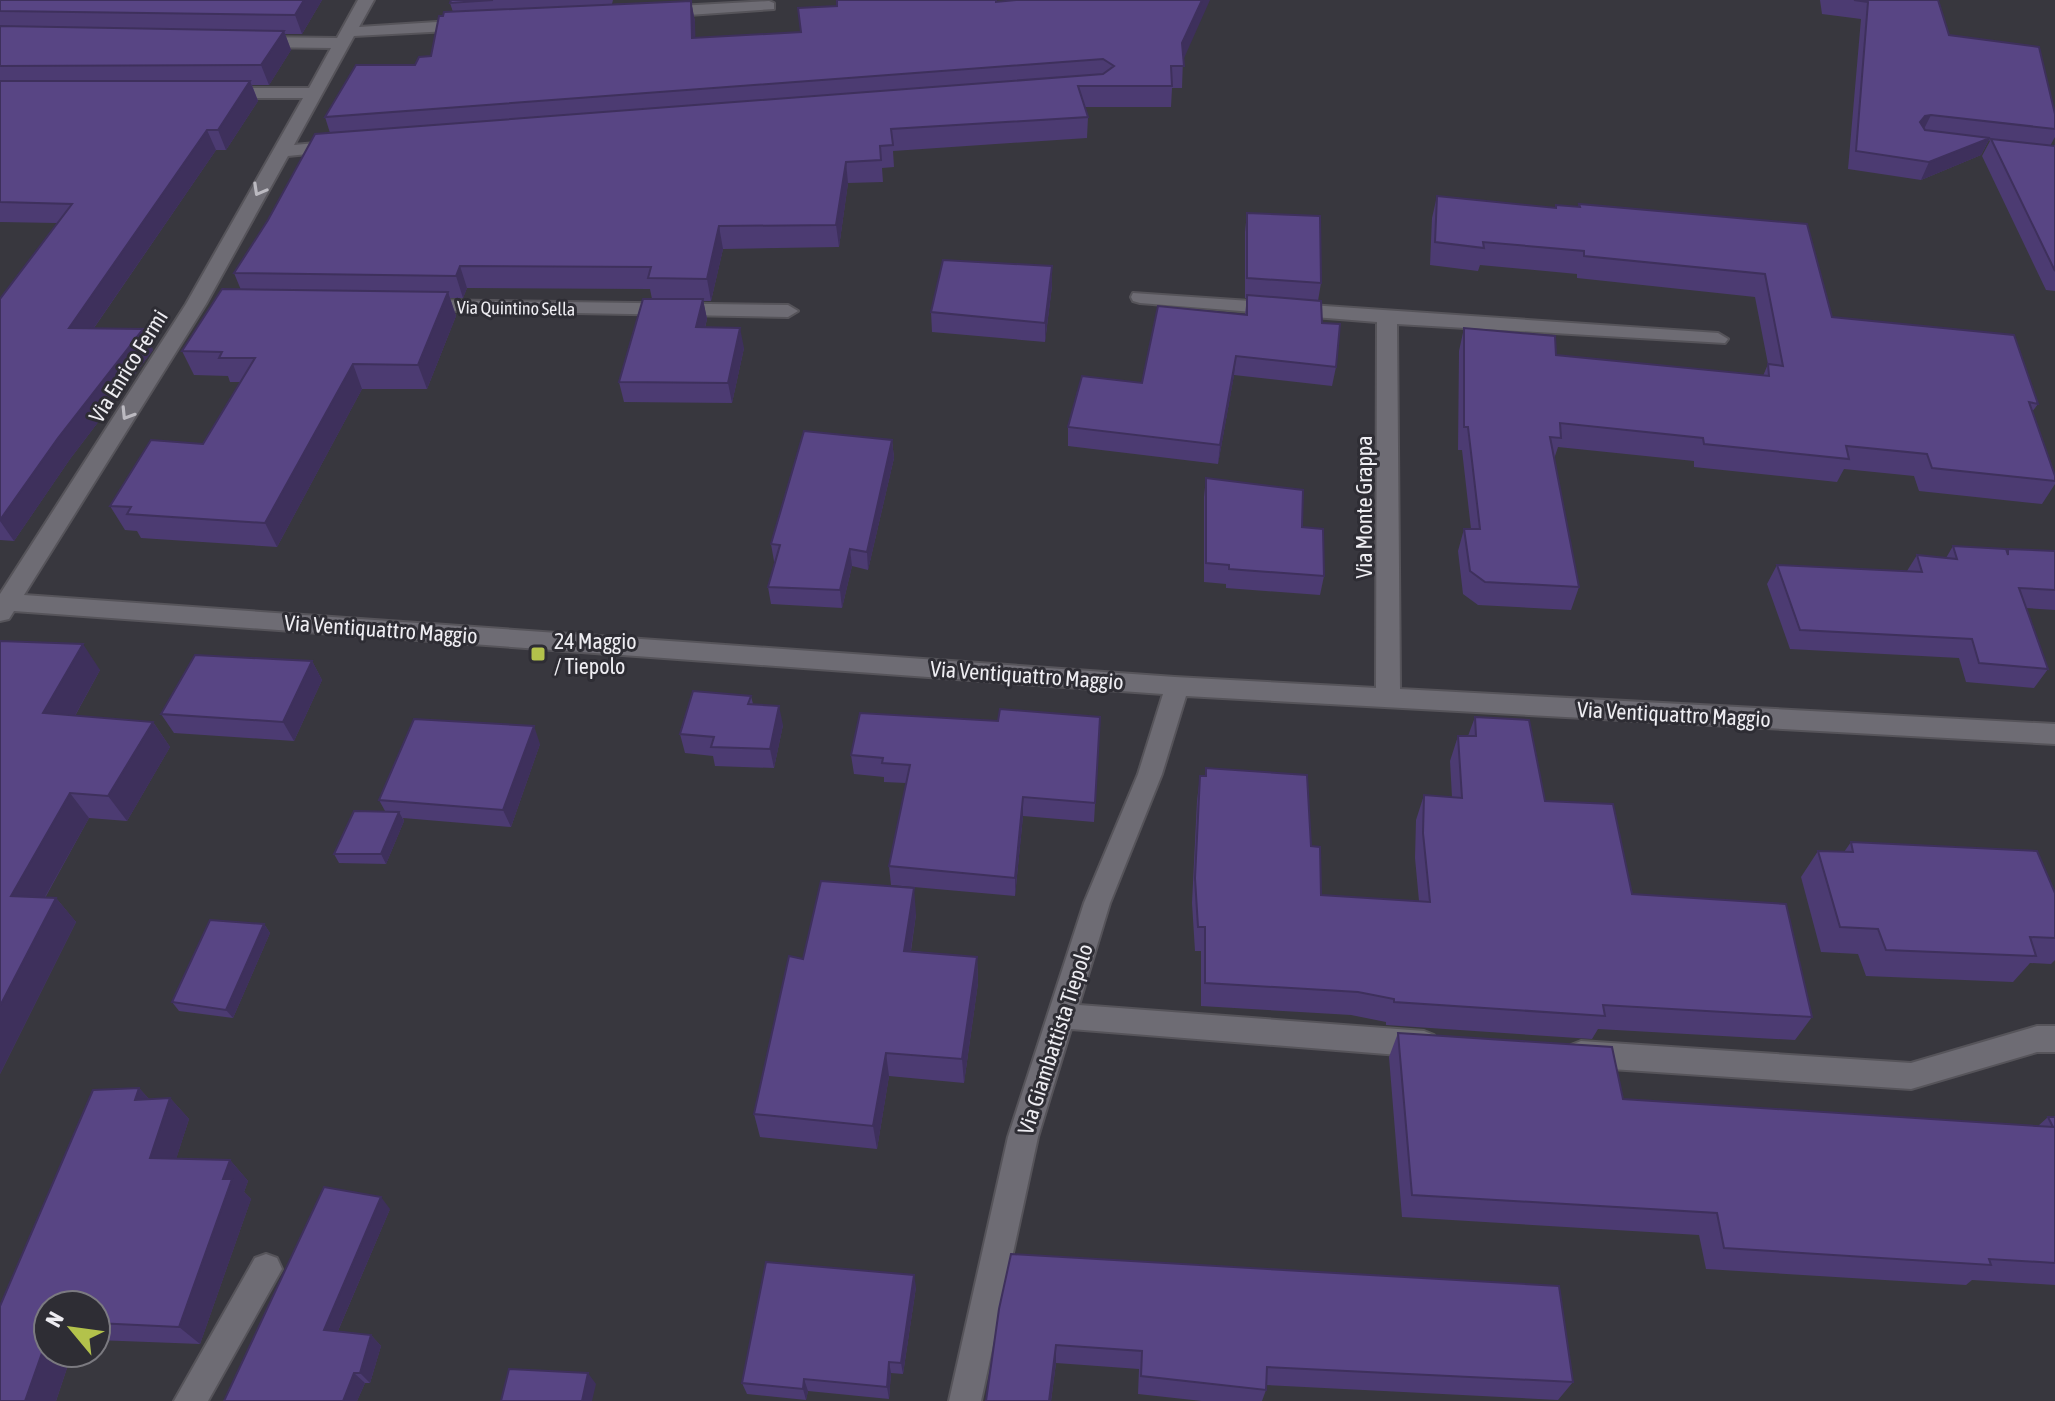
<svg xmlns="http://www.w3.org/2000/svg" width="2055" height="1401" font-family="'Asap Condensed',sans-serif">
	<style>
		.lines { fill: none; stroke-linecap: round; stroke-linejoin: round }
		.street-casing { stroke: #56545a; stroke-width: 4 }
		.street { fill: #6e6c74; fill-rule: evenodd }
		.wall { fill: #4c3b72 }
		.shaded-wall { fill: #3e305c }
		.building { fill: #584584; stroke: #3e305c; stroke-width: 2 }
		.oneway { stroke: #bbb9c0 }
		.poi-dot { fill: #b3c24b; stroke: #2e2d34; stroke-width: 3 }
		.labels { text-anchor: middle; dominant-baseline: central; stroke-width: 6; stroke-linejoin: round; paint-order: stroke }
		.far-street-label { font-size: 18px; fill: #eeedf2; stroke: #2e2d34 }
		.street-label { font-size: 22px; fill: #eeedf2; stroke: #2e2d34 }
		.poi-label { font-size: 22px; fill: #eeedf2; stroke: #2e2d34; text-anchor: start }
	</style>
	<rect width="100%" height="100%" fill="#38373e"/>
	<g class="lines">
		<g class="street-casing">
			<path id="street" d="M358 0H374L359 27 468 20 476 25 468 30 354 36 294 145 338 141 347 146 338 151 288 156 206 304 24 595 1175 677 1376 688 1377 322 1140 303 1133 301 1131 297 1133 293 1718 333 1728 339 1725 343 1397 324 1400 689 2055 724V744L1186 696 1162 774 1110 903 1079 1005 1424 1031 1434 1035 1438 1044 1434 1053 1424 1057 1071 1029 1038 1137 981 1401H949L1008 1137 1084 903 1138 774 1163 694 14 611 9 619 0 621V594L186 304 303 98H223L215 93 223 88H309L331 48 258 47 250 42 258 37 337 38Z
				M769 1 774 3V9L660 17 652 12 660 7Z
				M422 300 788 305 798 311 788 317 415 310 412 306 415 302Z
				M2037 1026H2055V1052H2037L1911 1089 1581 1067 1571 1063 1567 1054 1571 1045 1581 1041 1911 1063Z
				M266 1254 277 1258 282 1269 208 1401H174L255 1258Z"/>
		</g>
		<use href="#street" class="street"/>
	</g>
	<path class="wall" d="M0 0H322L302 34H285L291 50 269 85H252L258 101 226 150H216L94 328 143 329 153 350 70 459 14 541 0 540V299L57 223 0 222Z
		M451 0H613L612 4 691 1 695 22V38L801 32 996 2 1183 59 1182 88H1172L1171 107H1085L1088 117 1087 138 893 151 894 167 882 168 883 182 848 183 839 247 723 249 711 301H703L707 319 705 328 744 348 732 403 624 402 619 382 652 299 650 289 467 288 463 298H450L456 316 427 389H362L277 547 141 538 137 531 125 530 110 506 203 444 241 382H230L228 376 194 375 182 351 241 290 234 273 330 133 325 117 431 56 443 16 453 12 450 3Z
		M1820 0H1938L1949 35 2055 114V137L2050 146H2055V291L2046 290 1982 156 1990 141 1989 140 1981 155 1921 180 1848 169 1861 19 1822 14Z
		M1437 196 1555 208 1556 205 1578 207 1579 204 1807 224 1832 317 2038 404 2032 412 2055 476V484L2042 504 1919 491 1914 476 1844 469 1837 482 1694 467V461L1558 447 1554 459 1579 587 1571 610 1478 605 1463 594 1458 551 1464 529H1471L1462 450H1458L1459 351 1464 328 1556 355 1763 376 1768 364 1755 297 1577 278V274L1480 265 1478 271 1430 265 1432 218Z
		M1247 213 1321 283 1318 301 1322 323 1336 367 1332 386 1234 375 1218 464 1068 446V427L1142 383 1245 314 1247 298H1245V232Z
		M1052 286 1045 342 932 332 931 312Z
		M892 440 894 458 868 570 852 566 842 608 771 604 768 587 775 562 774 561 771 544Z
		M1206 478 1302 527 1324 576 1320 595 1226 588V584L1204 582V497Z
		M1953 546 2007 551 2008 549 2055 551V610L2026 608 2048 669 2034 688 1966 682 1959 658 1790 649 1767 584 1777 565 1907 571 1917 555 1946 558Z
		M0 641 100 670 75 716 153 722 170 747 127 821 89 818 45 898H56L76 922 0 1074Z
		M312 661 322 680 294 741 174 733 161 714Z
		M751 696 753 704 783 725 774 768 715 766 713 756 685 753 680 734Z
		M1100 717 1094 822 1023 816 1015 896 891 885 889 866 906 783 884 782V777L854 774 851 755 998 721Z
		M1475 717 1545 801 1632 894 1812 1017 1795 1040 1598 1029 1592 1039 1386 1025V1022L1351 1015 1201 1006V951H1195L1192 903 1197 801 1200 776H1205L1206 768 1311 846 1321 895 1419 901 1415 858 1416 820 1424 795 1452 797 1450 761 1458 736H1468Z
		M540 744 511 827 403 818 404 821 386 864 339 863 334 854 385 811 379 800Z
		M1851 842 2055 893V960L2051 964 2030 963 2013 982 1866 976 1858 954 1821 952 1801 877 1818 851 1844 852Z
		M916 914 911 951 977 957 978 983 964 1083 889 1076 877 1149 760 1137 754 1114 803 959Z
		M264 924 270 933 233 1018 179 1011 172 1002Z
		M1398 1033 1623 1099 2038 1126 2048 1117H2055V1285L1972 1280 1966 1285 1706 1269 1699 1235 1402 1217 1389 1057Z
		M139 1088 149 1099 170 1098 189 1119 176 1159 230 1160 248 1181 244 1192 251 1199 200 1344 96 1340V1305H48V1353H72L56 1401H0Z
		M390 1209 338 1331 371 1335 381 1346 370 1383H365L357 1401H224Z
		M1011 1254 1573 1382 1558 1400 1266 1385V1390L1262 1401H1202L1138 1394 1139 1369 1056 1363 1051 1401H986Z
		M916 1287 903 1374 891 1373 889 1399 808 1391 806 1400 747 1394 742 1383Z"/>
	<path class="shaded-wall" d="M304 0H322L302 34 295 15Z
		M1202 0H1210L1181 65 1182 43Z
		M691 1 695 22 696 60 692 38Z
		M284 31 291 50 269 85 261 65Z
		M250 81 258 101 226 150 218 130Z
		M1931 115 1922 133 1920 122 1925 116Z
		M207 130 216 150 80 348 69 328Z
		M1990 138 1981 155 1921 180 1929 162Z
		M846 162 848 183 839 247 836 225Z
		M719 226 723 249 711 301 707 279Z
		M460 266 467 288 463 298 456 276Z
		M1052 266V286L1045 342V323Z
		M448 292 456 316 427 389 418 365Z
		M703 299 707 319 700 347 696 327Z
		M740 328 744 348 732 403 728 383Z
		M143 329 153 350 70 459 14 541 0 521 58 438Z
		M1236 356 1234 375 1218 464 1220 445Z
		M353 364 362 389 277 547 265 523Z
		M892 440 894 458 868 570 867 552Z
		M850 549 852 566 842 608 840 590Z
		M83 644 100 670 62 739 43 713Z
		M312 661 322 680 294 741 283 722Z
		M779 706 783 725 774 768 770 749Z
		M153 722 170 747 127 821 108 796Z
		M534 726 540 744 511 827 503 810Z
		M70 793 89 818 32 920 11 896Z
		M1023 797V816L1015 896V878Z
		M399 812 404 821 386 864 381 854Z
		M914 888 916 914 907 976 904 951Z
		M56 898 76 922 0 1074V1006Z
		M264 924 270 933 233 1018 226 1010Z
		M977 957 978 983 964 1083 962 1059Z
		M886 1053 889 1076 877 1149 873 1126Z
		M139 1088 159 1110 135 1100Z
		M170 1098 189 1119 170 1178 150 1158Z
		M230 1160 248 1181 244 1192 251 1199 200 1344 179 1327 223 1179Z
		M381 1197 390 1209 334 1340 324 1330Z
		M914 1275 916 1287 903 1374 901 1363Z
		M371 1335 381 1346 370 1383 360 1373Z
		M48 1336V1353H72L56 1401H25Z
		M1056 1345V1363L1051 1401H1049Z
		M889 1362 891 1373 889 1399 887 1387Z
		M354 1373 365 1383 357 1401H343Z
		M588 1373 596 1384 592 1401H582Z
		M804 1379 808 1391 806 1400 803 1389Z"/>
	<path class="building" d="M0 0H304L295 15 0 11Z
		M451 0H493L450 3Z
		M837 0H996V2L1016 0H1202L1182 43 1184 66H1171L1172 86H1078L1088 117 891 129 893 145 880 146 881 160 846 162 836 225 719 226 707 279 648 278 651 267 460 266 456 276 234 273 268 220 315 134 1103 74 1114 66 1103 59 325 117 356 65H415L419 57 431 56 439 16H443L444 12 691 1 692 38 801 32 798 8 837 6Z
		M1854 0H1938L1949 35 2039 47 2055 114V129L1931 115 1925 116 1920 122 1925 130 1990 138 1929 162 1856 151 1868 2Z
		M0 26 284 31 261 65 0 66Z
		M0 81H250L218 130H207L69 328 143 329 58 438 0 520V299L72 204 0 202Z
		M1991 139 2055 146V271Z
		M1437 196 1556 208V205L1580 207 1579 204 1807 224 1832 317 2014 335 2038 404 2029 402 2055 476V481L1932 468 1927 454 1846 446 1849 459 1704 444 1703 438 1560 423 1561 438 1550 437 1579 587 1485 582 1470 571 1464 529H1480L1468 427H1464V328L1555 336 1556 355 1769 376 1768 364 1783 366 1765 274 1584 256V251L1483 242 1484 248 1435 242Z
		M1247 213 1320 216 1321 283 1247 278Z
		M943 260 1052 266 1045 323 931 312Z
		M222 289 448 292 418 365 353 364 265 523 127 514 131 507 110 506 151 440 203 444 255 358H219L222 352 182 351Z
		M1247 295 1321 301 1322 323 1340 324 1336 367 1236 356 1220 445 1068 427 1082 376 1142 383 1158 306 1247 315Z
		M643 299H703L696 327 740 328 728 383 619 382Z
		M804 431 892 440 867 552 850 549 840 590 768 587 780 545 771 544Z
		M1206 478 1303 490 1302 527 1323 529 1324 576 1229 569V565L1206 563Z
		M1953 546 2006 549 2008 555V549L2055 551V590L2019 588 2048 669 1979 663 1972 639 1800 630 1777 565 1922 572 1917 555 1957 559Z
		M0 641 83 644 43 713 153 722 108 796 70 793 11 896 56 898 0 1006Z
		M195 655 312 661 283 722 161 714Z
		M693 691 751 696 748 704 779 706 770 749 711 747 714 737 680 734Z
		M1000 709 1100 717 1095 803 1023 797 1015 878 889 866 910 765 882 763 883 758 851 755 860 713 998 721Z
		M1475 717 1529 720 1545 801 1613 804 1632 894 1786 904 1812 1017 1603 1005 1605 1016 1394 1002V999L1358 992 1205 983V927H1198L1195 878 1200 776H1206V768L1307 775 1311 846 1320 847 1321 895 1430 902 1423 833 1424 795 1462 798 1458 736H1476Z
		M414 719 534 726 503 810 379 800Z
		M354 811 399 812 381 854H334Z
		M1851 842 2037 851 2055 893V938L2030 937 2036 956 1886 950 1878 929 1840 927 1818 851 1853 852Z
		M821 881 914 888 904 951 977 957 962 1059 886 1053 873 1126 754 1114 789 956 803 959Z
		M210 920 264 924 226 1010 172 1002Z
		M1398 1033 1612 1047 1623 1099 2053 1127 2048 1117H2055V1263L1989 1259 1991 1265 1724 1248 1717 1213 1412 1195Z
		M139 1088 135 1100 170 1098 150 1158 230 1160 223 1179H232L179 1327 96 1323V1305H48V1336L25 1401H0V1306L93 1090Z
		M324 1187 381 1197 324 1330 371 1335 360 1373H354L343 1401H224Z
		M1011 1254 1559 1286 1573 1382 1267 1367 1266 1390 1141 1376 1142 1351 1056 1345 1049 1401H986L999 1309Z
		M766 1262 914 1275 901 1363 889 1362 887 1387 804 1379 803 1389 742 1383Z
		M509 1369 588 1373 582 1401H501Z"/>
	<defs><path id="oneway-chevron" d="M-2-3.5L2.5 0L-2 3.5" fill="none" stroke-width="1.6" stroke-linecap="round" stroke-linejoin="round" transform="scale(2)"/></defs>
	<g class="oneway">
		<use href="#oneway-chevron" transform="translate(259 190) rotate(119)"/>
		<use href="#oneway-chevron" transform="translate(127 414) rotate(122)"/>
	</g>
	<rect class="poi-dot" x="530" y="646" width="16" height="16" rx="4"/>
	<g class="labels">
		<g class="far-street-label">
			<text transform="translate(516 308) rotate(1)">Via Quintino Sella</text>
		</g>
		<g class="street-label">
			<text transform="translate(128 366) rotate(-58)">Via Enrico Fermi</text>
			<text transform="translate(1364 507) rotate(-90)">Via Monte Grappa</text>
			<text transform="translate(381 629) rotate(4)">Via Ventiquattro Maggio</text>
			<text transform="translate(1027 675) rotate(4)">Via Ventiquattro Maggio</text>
			<text transform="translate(1674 714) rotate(3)">Via Ventiquattro Maggio</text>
			<text transform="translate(1055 1039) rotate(-72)">Via Giambattista Tiepolo</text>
		</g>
		<g class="poi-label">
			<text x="554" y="641">24 Maggio<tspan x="554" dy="25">/ Tiepolo</tspan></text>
		</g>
	</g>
	<g transform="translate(72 1329) rotate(299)"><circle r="38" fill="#2e2d34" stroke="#7b7a80" stroke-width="2"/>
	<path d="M0-6L14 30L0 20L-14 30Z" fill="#b3c24b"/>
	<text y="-12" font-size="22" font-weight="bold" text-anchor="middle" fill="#eeedf2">N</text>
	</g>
</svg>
